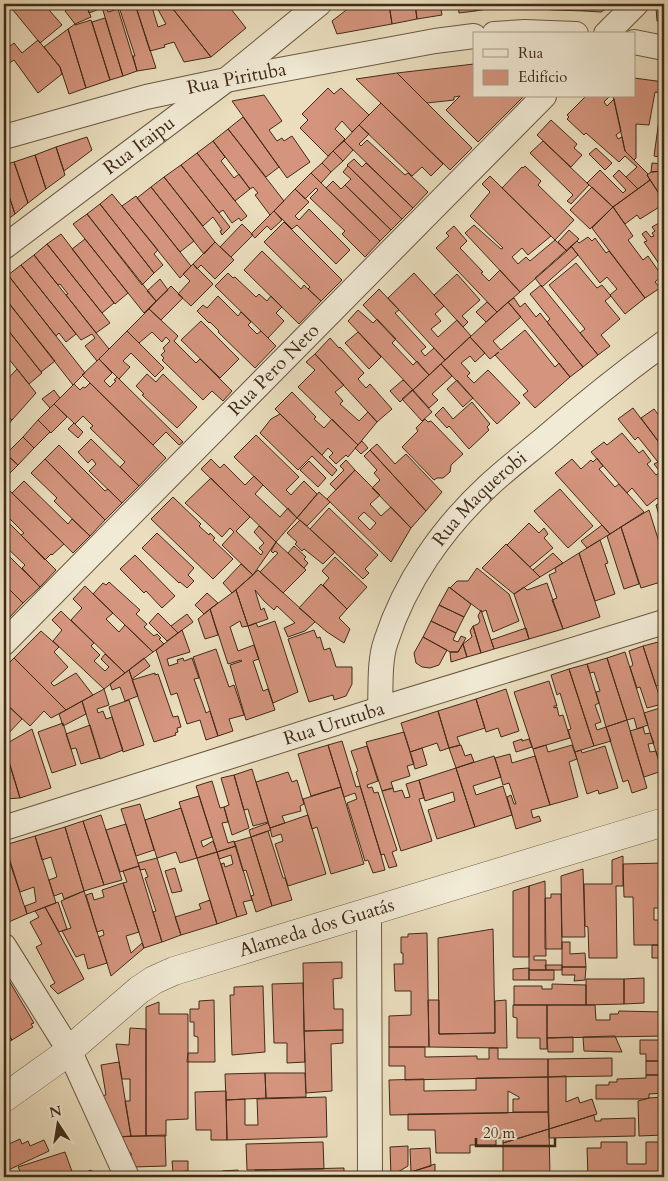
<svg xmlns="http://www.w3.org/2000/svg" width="668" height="1181" font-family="Cardo,serif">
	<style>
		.building { fill: #d4947d; stroke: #412b18; fill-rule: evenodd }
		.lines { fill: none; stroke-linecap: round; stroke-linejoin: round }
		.minor-casing { stroke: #6b5842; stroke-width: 26 }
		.tertiary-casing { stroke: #6b5842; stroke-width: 29 }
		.minor { stroke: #f1ead5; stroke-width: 24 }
		.tertiary { stroke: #f1ead5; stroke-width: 28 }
		.labels { text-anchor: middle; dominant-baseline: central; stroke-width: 4; stroke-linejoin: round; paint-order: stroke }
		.street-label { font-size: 19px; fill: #412b18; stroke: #f1ead5 }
	</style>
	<rect width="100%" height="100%" fill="#eadebe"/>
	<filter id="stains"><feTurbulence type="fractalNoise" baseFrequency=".004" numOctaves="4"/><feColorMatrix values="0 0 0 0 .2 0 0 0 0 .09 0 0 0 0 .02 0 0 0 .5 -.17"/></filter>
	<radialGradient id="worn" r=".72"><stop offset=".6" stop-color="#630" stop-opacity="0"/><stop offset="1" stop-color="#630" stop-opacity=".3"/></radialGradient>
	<path class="building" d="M8 4H44L62 25 40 43Z
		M76 4H86L91 17 75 24 65 11Z
		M86 4H101L102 8 89 13Z
		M101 4H105L108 12 118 9 137 71 123 76Z
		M118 4H135L156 68 137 71 133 56H135Z
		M135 4H151L158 27 166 24 155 4H169L211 57 184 62 174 42 164 45 165 47 150 51Z
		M169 4H227L246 28 211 57Z
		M354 4H389L392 24 337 34 332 21Z
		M389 4H415L417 19 392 24Z
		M415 4H440L442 15 417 19Z
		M458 4H473L475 11 459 13Z
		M473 4H486L487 9 475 11Z
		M511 4H529V8L511 7Z
		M529 4H554V10L529 8Z
		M554 4H585L584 11 554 10Z
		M585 4H614L601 12 584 11Z
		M659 4H664V22L657 21 656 7Z
		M105 18 123 76 110 80 92 22Z
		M91 20 110 80 86 88 68 29 75 24V25Z
		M68 29 86 88 69 94 60 67 44 47Z
		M38 40 60 67 62 74 38 93 14 60 8 64 4 59V51L14 43 22 53Z
		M474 64V96H524L478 142 446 110 460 96 454 97V100L427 103 397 73Z
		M397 73 472 148 450 170 356 79Z
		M634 78 664 82V84L663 93 655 92 649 125 636 124V158L634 160 625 151 613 96H634Z
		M664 84V158L654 156Z
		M328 88 334 94 341 88 369 115 352 132 342 121 335 129 345 139 328 156 300 128 308 120 302 114Z
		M264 95 282 121 269 130 277 141 282 138 284 141 292 136 310 162 287 178 232 101Z
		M586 96H610L604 102 607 106 614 99 621 131 616 135 618 139 622 137 625 151 648 174 647 175 650 180 638 189 626 177 637 167 625 156 619 162 586 133 584 135 567 119 569 117 567 115Z
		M381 103 443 164 431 176 422 167 412 176 359 125Z
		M243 117 279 167 266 177 228 129Z
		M551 120 577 144 574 148 582 155 571 167 537 135Z
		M359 125 369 134 359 144 361 146 367 140 405 175 408 173 428 192 413 208 344 141Z
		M228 129 284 201 270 215 255 195 258 193 253 187 250 189 213 141Z
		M87 137 92 150 64 171 56 147Z
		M213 141 225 157 221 161 234 178 239 174 250 189 235 201 197 153Z
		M344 141 353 150 343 161 333 151Z
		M543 141 589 185 571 204 567 201 573 195 530 153Z
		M56 147 65 175 46 189 35 155Z
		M596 148 612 163 605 170 589 154Z
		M333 151 343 161 331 172 322 163Z
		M197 153 247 216 241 221 239 218 232 223 223 210 219 213 181 165Z
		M35 155 46 189 28 203 14 162Z
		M354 159 362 167 366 163 413 208 402 219 347 165Z
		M14 162 28 203 15 214 4 181V165Z
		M322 163 331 172 321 183 311 173Z
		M652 163 664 164V171L651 172Z
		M181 165 230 227 222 235 220 231 222 230 213 217 203 226 164 177Z
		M348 166 402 219 391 230 345 185 351 179 343 172Z
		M525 166 541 181 538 185 574 220 555 240 502 188 522 167 523 168Z
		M600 170 623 193 626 190 613 176 619 170 638 189 613 207 587 183Z
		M664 171V201L647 175 651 172Z
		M311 173 380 241 365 257 342 234 345 231 310 198 318 190 316 188 305 199 295 189Z
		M490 176 551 236 528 255 522 248 512 257 518 264 526 257 530 261 555 240 567 251 520 292 465 233 474 225 501 249 503 248 470 216 490 192 482 184Z
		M164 177 215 242 204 254 151 187Z
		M650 180 664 201V204L640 219 637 215 625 224 613 207Z
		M4 181 15 214 4 222Z
		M333 181 341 189 345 185 391 230 380 241 326 188Z
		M151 187 194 241 180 252 137 198Z
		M592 187 613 207 590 229 570 210Z
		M295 189 309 202 295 216 299 220 309 209 350 250 336 264 297 225 292 229 274 211Z
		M112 194 158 250 154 254 163 265 154 273 100 204Z
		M136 196 191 266 180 278 122 206Z
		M100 204 154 273 142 285 87 214Z
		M613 207 633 236 628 240 643 260 648 256 662 276 655 282 660 288 645 298 592 228Z
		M274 211 282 220 271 230 267 226 255 238 251 234Z
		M87 214 156 301 144 313 73 224Z
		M664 220V271L644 242 647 241 642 234 646 231 651 237 654 236 652 233 655 231 652 227Z
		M284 222 342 280 321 301 308 289 310 287 264 242Z
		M242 224 253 235 231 257 220 247Z
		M454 226 467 241 460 248 483 272 481 273 489 281 500 270 520 292 497 312 436 248 449 236 446 233Z
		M569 230 579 239 567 251 558 242Z
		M61 234 114 303 102 313 47 244Z
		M588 237 592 241 595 238 606 253 609 251 645 298 625 314 610 295 617 289 607 277 600 283 571 246 577 241 579 243Z
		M85 239 128 293 115 304 72 249Z
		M215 242 234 260 215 279 201 265 197 269 193 264Z
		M47 244 110 323 96 333 66 295 68 294 60 284 58 285 34 255Z
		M571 246 578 255 542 287 535 278Z
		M262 251 301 289 304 285 321 301 299 324 244 270Z
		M34 255 109 349 97 361 85 346 95 338 92 334 81 340 21 265Z
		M576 263 597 288 602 285 611 296 605 301 620 319 601 335 610 346 598 355 580 333 585 329 549 285Z
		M193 264 213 284 191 306 178 294 190 281 183 274Z
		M21 265 76 334 66 342 59 333 56 336 8 275Z
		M228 273 233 278 235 277 256 297 259 294 267 301 271 296 282 307 276 313 284 321 268 338 215 286Z
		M414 273 444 306 435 314 441 321 431 329 438 337 457 320 471 336 445 360 388 298Z
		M457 274 480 300 462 316 468 322 463 327 434 295Z
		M8 275 85 373 73 385 4 297V278Z
		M160 279 168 290 156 301 147 291Z
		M541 285 598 355 583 367 547 322 550 319 530 294Z
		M171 286 183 298 161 320 149 309Z
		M379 289 399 310 395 313 426 347 421 351 425 356 434 348 445 360 429 375 363 305Z
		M218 296 238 316 241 312 251 322 248 325 257 334 261 331 276 346 255 368 218 332 219 331 210 322 209 323 197 311 203 305 207 308Z
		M4 297 55 361 41 372 4 325Z
		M514 298 520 307 525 303 536 317 540 313 583 367 570 377 508 302Z
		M487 302 497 312 486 322 476 312Z
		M508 302 521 317 493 341 501 350 525 330 555 367 559 363 570 377 535 408 523 395 528 391 495 355 499 352 490 359 470 337Z
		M149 309 178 336 174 341 196 363 200 359 232 391 223 401 212 391 203 400 162 360 164 358 161 355 165 351 163 348 170 341 166 337 162 342 152 332 139 343 127 331Z
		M358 310 373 323 377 319 396 339 392 343 413 365 417 361 429 375 413 390 348 321Z
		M201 321 239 359 220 378 181 340Z
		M4 325 42 373 29 384 4 353Z
		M127 331 164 368 155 377 131 353 123 361 130 367 119 379 99 359Z
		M358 332 381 357 369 369 345 343Z
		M470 337 485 353 475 362 470 356 461 363 470 373 467 376 474 383 488 370 520 403 497 424 441 364Z
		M330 338 339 348 340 347 364 373 358 379 366 388 370 384 392 409 377 422 315 354Z
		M315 354 344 385 335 392 343 401 340 404 359 421 368 412 377 422 358 445 298 387 315 370 306 362Z
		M99 359 112 373 104 381 110 387 116 381 114 380 117 377 183 442 179 445 166 432 153 445 82 375Z
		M441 364 452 376 432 394 438 400 429 408 413 390Z
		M17 369 36 393 12 420 4 412V383Z
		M147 374 156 382 163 374 197 407 177 428 142 395 144 394 136 386Z
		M403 380 413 390 400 402 390 391Z
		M457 380 473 398 463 407 447 389Z
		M90 383 166 458 139 486 120 467 125 462 90 428 93 426 83 416 75 424 54 404 74 384 80 390 83 387 85 388Z
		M54 390 60 398 50 408 42 399Z
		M412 390 432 412 422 421 402 399Z
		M292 392 316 417 314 419 324 428 332 419 358 445 348 457 346 455 336 464 329 457 333 453 328 448 322 455 275 409Z
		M472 402 490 424 487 427 489 430 469 449 449 426 447 428 435 415 443 407 453 419Z
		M54 404 67 417 51 433 38 420Z
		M633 408 664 449V477L654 464 658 462 638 437 635 440 618 419Z
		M654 409 664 422V449L641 418Z
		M4 412 12 420 4 430Z
		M280 414 337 470 332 476 312 456 298 470 260 433 271 419Z
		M425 419 428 422 431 421 463 454 451 465 450 472 443 478H437L434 480 402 447 418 431 416 428Z
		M38 420 50 432 34 448 23 437Z
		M74 423 83 432 78 438 68 429Z
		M622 433 639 453 643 450 651 461 647 464 656 475 660 472 664 477V500L660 502 657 498 647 506 632 488 627 493 591 452 604 442 607 445Z
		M256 435 299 477 286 490 291 495 304 481 317 494 297 518 234 457Z
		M23 437 34 448 18 465 6 454Z
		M91 439 139 486 122 503 89 471 96 464 92 459 88 463 78 452Z
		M362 441 368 448 361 454 355 448Z
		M377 444 395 464 406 454 442 492 426 511 370 450Z
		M59 445 105 491 108 489 122 503 105 520 45 459Z
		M370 450 426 511 411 528 372 488 380 480 374 473 377 470 364 456Z
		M6 454 18 465 4 479V456Z
		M597 458 603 466 599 469 615 487 619 484 644 512 610 534 555 473 572 459 581 469 591 460 593 462Z
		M45 459 105 520 90 536 54 501 57 498 31 473Z
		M211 459 220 468 224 464 245 485 254 476 263 485 255 494 280 517 288 508 297 518 276 542 201 469Z
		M346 460 355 470 336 490 330 484 344 470 340 466Z
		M309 461 326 478 318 487 300 470Z
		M355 470 380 495 370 504 381 516 391 507 411 528 391 562 327 499ZM364 512 376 523 370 530 358 518Z
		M211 478 250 517 236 531 261 555 263 552 259 548 264 543 254 532 259 526 276 542 253 575 222 545 234 532 230 528 222 537 185 503Z
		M24 481 68 524 72 519 90 536 73 553 12 493Z
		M560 489 593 526 568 548 534 511Z
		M10 491 64 544 52 555 51 554 45 560 21 535 24 533 4 513 7 510 4 507V497Z
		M319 492 330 502 307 526 297 518Z
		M173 497 201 524 199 526 209 535 210 533 215 538 213 540 233 559 213 579 151 519Z
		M664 500V532L656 505Z
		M329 508 378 555 365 569 369 573 363 579 310 529Z
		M649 510 664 558 662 559 664 566V581L641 588 621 527Z
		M4 518 56 570 40 587 22 568 25 565 4 545Z
		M300 520 335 552 323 564 304 549 302 551 295 544 297 542 287 533Z
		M529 523 539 533 544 528 548 534 544 538 553 548 530 567 507 545Z
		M602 525 610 534 587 548 581 541Z
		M621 527 639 584 624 589 607 536Z
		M157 533 194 568 188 575 194 581 187 588 180 582 179 583 142 548Z
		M600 540 608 563 605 564 615 594 595 601 579 553Z
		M276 542 306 570 283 593 260 572 278 553 275 551 273 553 271 551Z
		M506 544 540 577 514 594 482 568Z
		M294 546 306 557 304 559 308 563 304 568 288 553Z
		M4 551 40 587 23 603 4 584Z
		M553 553 563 563 540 577 533 570Z
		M579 553 600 617 563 629 552 600 557 598 549 575 556 572 555 568Z
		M135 555 175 596 162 608 146 591 144 593 120 569Z
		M335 557 367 587 347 609 323 585 329 578 322 571Z
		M241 564 253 575 232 593 223 583Z
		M477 568 509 594 519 621 493 632 486 610 482 612 450 588 457 581H468Z
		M258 570 311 618 315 622 305 631 288 637 284 628 295 623 277 606 274 610 264 601 255 590 261 610 264 608 268 619 248 626 236 590Z
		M109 582 140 610 136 614 147 624 144 627 154 636 157 634 161 638 159 639 164 644 156 650 153 652 93 594 103 583 106 585Z
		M547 583 563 629 529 639 514 594 524 587 527 590Z
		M4 584 23 603 8 619 4 615Z
		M321 584 347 609 339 618 350 629 344 643 327 632 299 608Z
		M85 586 113 613 106 619 119 632 125 625 153 652 125 673 71 620 82 608 73 599Z
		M449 587 471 604 464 617 439 605Z
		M236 590 248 626 242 627 240 621 230 627 238 651 254 645 259 659 253 661 263 691 268 689 275 710 246 720 230 665 242 661 241 660 228 664 210 609Z
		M207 593 218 603 204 614 195 605Z
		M439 605 464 617 456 633 431 621Z
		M210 609 218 635 205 639 198 619Z
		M481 610 494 649 481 653 473 626 478 624 480 621 478 616Z
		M61 611 94 643 91 646 100 655 94 661 105 671 109 667 101 659 105 654 125 673 104 689 53 641 62 630 52 620Z
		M158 613 178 633 167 641 149 623Z
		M187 614 193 622 178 633 171 626Z
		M275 621 298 692 273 703 248 626 256 623 258 627Z
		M431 621 456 633 453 640 458 642 461 636 466 638 458 652H450L423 637Z
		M473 626 481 653 467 657 463 644 472 637 470 631Z
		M526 628 529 639 494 649 491 640Z
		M182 630 190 652 167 659 169 666 178 663 177 660 183 658 184 661 192 658 199 678 194 679 206 713 210 711 218 736 206 740 200 720 187 724 177 693 171 695 156 650Z
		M314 630 317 638 320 637 324 650 330 648 336 667H352V684L346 696 334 700 333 695 309 702 288 639Z
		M41 631 59 647 54 652 68 667 51 683 54 686 76 673 93 695 66 710 14 658Z
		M423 637 447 650 439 665 430 668 422 667 416 663 414 653Z
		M662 641 664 647V683L656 686 643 646Z
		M463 644 467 657 451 662 450 652H458Z
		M643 646 662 704 647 708 640 687 637 688 630 667 633 665 629 651Z
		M216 649 229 687 234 685 244 715 229 719 233 731 218 736 193 657Z
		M625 652 648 725 637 729 634 718 627 720 607 658Z
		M14 658 66 710 51 718 44 711 30 726 4 702V668Z
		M144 658 150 666 132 679 129 670Z
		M607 658 627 720 606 727 596 692 600 691 594 672 590 673 587 664Z
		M587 664 599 703 595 705 601 722 595 724 597 730 606 727 611 741 594 746 569 669Z
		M569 669 594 746 575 752 568 730 571 729 560 693 557 695 551 675Z
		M129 670 138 696 125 701 120 687 112 690 110 684Z
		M155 673V675L158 674 173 717 178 716 181 727 177 728 178 732 175 733 176 735 154 742 132 680Z
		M549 681 557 706H554V708L557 707 559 716 563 715 570 738 533 749 514 692Z
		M104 689 109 705 97 709 98 713 103 711 106 719 112 717 123 750 100 759 82 701Z
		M506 689 519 731 501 737 498 728 486 732 476 699Z
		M476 699 485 728 457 737 460 745 449 748 438 711Z
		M129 700 144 745 123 752 109 707Z
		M82 701 86 714 63 726 59 714Z
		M4 702 22 719 4 738Z
		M663 707 664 712V778L644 713Z
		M438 711 449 748 440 751 437 743 410 752 401 723Z
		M627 720 647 788 632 793 628 780 623 782 606 727Z
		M63 723 76 765 52 773 38 732Z
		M90 725 100 758 81 764 76 748 71 749 66 734Z
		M643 727 645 734 650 733 654 743 648 744 650 752 656 751 662 771 644 777 630 731Z
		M32 729 51 788 20 798 4 745Z
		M404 732 414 764 407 766 410 776 391 782 393 788 382 791 366 742Z
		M522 739V741L529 739 532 747 516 752 513 742Z
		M342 741 356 787 360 786 381 855 385 870 373 873 368 860 365 861 347 803 357 799 355 793 344 797 328 745Z
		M328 745 341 787 311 796 298 754Z
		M461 745 465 756 471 754 474 762 456 768 449 748Z
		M546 745 548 752 572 745 577 759 569 762 578 797 550 805 533 749Z
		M4 746 20 798 4 799Z
		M367 746 378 781 367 785 368 788 372 787 374 793 378 792 397 850 392 852 397 866 389 868 384 854 381 855 356 772 358 771 351 751Z
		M605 746 618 788 599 794 598 790 587 794 575 752 581 750 582 753Z
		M422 748 427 765 415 769 410 752Z
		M510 754 512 763 535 756 550 805 531 810 533 818 539 816 541 821 516 829 507 797 511 795 514 804H516L509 783 503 785 495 758Z
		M494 756 501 777 473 786 476 795 503 786 512 815 475 827 456 768Z
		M456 768 475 827 437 839 428 810 455 801 453 792 425 801 419 780Z
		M252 769 268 822 253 826 248 809 244 810 234 775Z
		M288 772 292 782 297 780 304 804 300 806 301 811 282 816 285 823 270 828 256 782Z
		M234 775 249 828 232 835 224 807 229 805 221 778Z
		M419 780 424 798 419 799 432 841 401 851 382 791 393 788 394 792 402 790 405 798 410 797 406 784Z
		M212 781 220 808 224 807 228 822 222 823 228 843 234 841 236 846 217 852 196 786Z
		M341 787 364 864 331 874 317 827 312 829 303 799Z
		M199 796 212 837 201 841 203 847 213 841 217 852 197 858 179 802Z
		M140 804 154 850 136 856 121 809Z
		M181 808 197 858 180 863 176 852 157 858 145 820Z
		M101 815 122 880 104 885 83 821Z
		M308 815 326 874 288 886 275 844 283 841 281 834 272 837 270 828Z
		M83 821 104 885 84 891 65 827Z
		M268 823 271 830 251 837 249 830Z
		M126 824 139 866 120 872 106 830Z
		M65 827 84 891 64 899 62 893 54 896 49 880 57 877 51 857 42 860 35 836Z
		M268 831 283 878H285L292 900 272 906 251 837Z
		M35 836 56 903 27 914 25 906 36 902 34 887 20 892 5 845Z
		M251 837 272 906 256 912 251 896 254 895 246 870 243 871 234 842Z
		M4 845 27 914 4 924Z
		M236 846 252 900 243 902 247 914 237 917 221 864 224 863 225 867 233 864 231 855 219 859 217 852Z
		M217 852 237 917 217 924 197 858Z
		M623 856V886H616L617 958H589L588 927 585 926 584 884H612V860Z
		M157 858 181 935 162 942 153 912 156 911 145 878 148 877 145 869 140 870 138 863Z
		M664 863V908H654V920H664V945H634L633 897H624L623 864Z
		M139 866 162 942 144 948 123 883 127 882 123 871Z
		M175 868 182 891 172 893 165 871Z
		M583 869 585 937H562L561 876Z
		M545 881 546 956H534V960H546V970H529V886Z
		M123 883 139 932 126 936 131 953 142 943 144 948 111 976 99 937 104 935 103 930 97 932 86 895 92 893 94 900 104 897 102 890Z
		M529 886V957H513V891Z
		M84 891 107 963 88 969 84 954 76 957 62 931 71 928 61 901Z
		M551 894H561L562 949H545V898H551Z
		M210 900 217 924 181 935 175 917 201 909 199 904Z
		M58 902 67 929 59 932 45 907Z
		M45 907 84 979 58 994 50 986 55 983 36 947 42 944 30 922 39 917 35 911Z
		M493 929 495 1033 439 1034 438 938Z
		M427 933 429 1047H389V1016L411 1015V991H395L394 964H403V953H401V937H408V934Z
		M562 942H570V954L585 953 586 967H562Z
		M652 945H664V952H661V958H652Z
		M661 952H664V1000H662Z
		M342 962V978L333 979 334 1009H343V1030L304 1031 303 963Z
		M545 965H562V970H546Z
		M562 967H586L585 980 574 981 575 975H562Z
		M529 968V980H513V969Z
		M529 970H554V980H529Z
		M4 972 34 1023 31 1024 33 1027 12 1040 4 1027V995L5 997 8 995 4 988Z
		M644 978V1003L624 1004V979Z
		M586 979H624V1004L586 1005Z
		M303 983 305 1062 287 1063V1043H274L272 984Z
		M552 984 586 985V1005H514V986H542V989H552Z
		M263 986 265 1052 232 1055 230 995H234V987Z
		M214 1000 215 1062H187L188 1053H198V1037L194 1036V1022H190V1009H199V1001Z
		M428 1000H439V1034L495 1033V1001L506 1000 507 1048 429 1047Z
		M159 1002V1014H188V1119L166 1120V1136H146V1007Z
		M513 1005H547V1049H540V1038H517V1018L513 1017Z
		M547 1005H595L596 1020H610V1014H618L619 1011 664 1012V1036L547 1038Z
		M4 1027 12 1040 4 1045Z
		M130 1028 146 1029V1136H131L125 1101H130V1079H122L116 1044 129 1045Z
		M343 1030V1043L331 1044 332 1091 306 1093 304 1031Z
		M615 1036 622 1052 584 1051 583 1037Z
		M573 1037V1052H548L547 1038Z
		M640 1040H664V1061H646V1054H640Z
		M389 1047H425V1057L477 1056V1059H489V1048H498V1059H548V1077L405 1080V1066H389Z
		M612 1058V1076L548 1077V1059Z
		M646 1061H664V1075H646Z
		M119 1062 131 1136 117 1137 95 1097 106 1095 101 1065Z
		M265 1073H305L306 1097 266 1098Z
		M265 1073 266 1098 226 1100 225 1074Z
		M646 1075H664V1093L649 1094V1098L645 1099H596V1085H609V1082H617V1079L646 1078Z
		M566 1076V1102L578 1097 580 1103 592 1099 597 1114 549 1129 548 1077Z
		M548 1077V1112H513V1099H519V1097L508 1091V1113L390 1115 389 1080 424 1079V1091L476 1090V1078Z
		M226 1091 227 1140H211V1130H196L195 1092Z
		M326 1097 327 1137 227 1140 226 1100 245 1099V1125H258L257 1099Z
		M664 1097V1135L639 1136 638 1101 649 1098Z
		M548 1112 549 1129 503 1143V1138H496V1145H470V1153H436L435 1130H408V1114Z
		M594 1115 595 1121H601V1119L635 1118V1136L549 1138V1129Z
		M549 1129 550 1177H411V1172L435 1164V1174H503V1143Z
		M4 1134 9 1144 20 1139 22 1144 28 1141 30 1146 44 1140 49 1151 4 1172Z
		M165 1135 166 1166 133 1167 131 1153H125L117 1137Z
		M323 1142 324 1169 247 1170 246 1144Z
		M601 1142H627V1164H646V1142H664V1177H588L587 1148H601Z
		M408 1146V1166L391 1176 390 1147Z
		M430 1148 431 1166 411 1172 410 1149Z
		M65 1152 74 1177H13L12 1173 20 1171 18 1167Z
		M172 1161H188V1171L173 1172Z
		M344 1168V1177H256L255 1170Z
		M91 1170 95 1177H75Z
		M238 1170 240 1177H224L222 1171Z"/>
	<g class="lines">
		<g class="minor-casing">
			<g id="minor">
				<path d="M494 34 525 32 576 34"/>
				<path d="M606 34 636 4"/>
				<path d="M634 42 664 48"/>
				<path id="s1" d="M4 137 146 97 226 80 435 41 474 36"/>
				<path id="s2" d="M4 247 226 80 319 4"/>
				<path id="s3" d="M4 643 544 96"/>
				<path id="s4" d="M380 709C381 687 379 661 386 641 405 582 442 529 487 487 506 469 526 454 545 438 583 405 623 373 664 343"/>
				<path id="s5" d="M4 828 380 709 664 622"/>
				<path d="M369 912 370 1177"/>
				<path d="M4 946 69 1050 127 1177"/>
			</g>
		</g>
		<g class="tertiary-casing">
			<g id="tertiary">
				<path id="s6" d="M4 1098 60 1058 139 990 154 980 174 971 664 822"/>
			</g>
		</g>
		<use href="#minor" class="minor"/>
		<use href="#tertiary" class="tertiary"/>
	</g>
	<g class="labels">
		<g class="street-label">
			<text stroke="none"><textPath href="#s1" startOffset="240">Rua Pirituba</textPath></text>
			<text stroke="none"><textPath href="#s2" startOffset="169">Rua Itaipu</textPath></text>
			<text stroke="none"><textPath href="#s3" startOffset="384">Rua Pero Neto</textPath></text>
			<text stroke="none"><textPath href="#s4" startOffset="241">Rua Maquerobi</textPath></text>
			<text stroke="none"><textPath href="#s5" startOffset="346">Rua Urutuba</textPath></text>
			<text stroke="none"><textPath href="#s6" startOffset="362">Alameda dos Guatás</textPath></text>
		</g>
	</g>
	<rect width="668" height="1181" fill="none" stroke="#eadebe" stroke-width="20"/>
	<rect x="5" y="5" width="658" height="1171" fill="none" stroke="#412b18" stroke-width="2.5"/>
	<rect x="10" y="10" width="648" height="1161" fill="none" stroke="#412b18"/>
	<rect x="473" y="32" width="162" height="65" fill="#f1ead5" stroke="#ab9e89"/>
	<rect x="483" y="49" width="25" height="8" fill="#f1ead5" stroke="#ab9e89"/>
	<text x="518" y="58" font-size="15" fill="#412b18">Rua</text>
	<rect x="483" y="70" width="25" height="15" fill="#d4947d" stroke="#ab9e89"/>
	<text x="518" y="82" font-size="15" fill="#412b18">Edifício</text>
	<g transform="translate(58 1124) rotate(348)" stroke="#f1ead5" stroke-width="4" paint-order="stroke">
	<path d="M0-4L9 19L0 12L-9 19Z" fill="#412b18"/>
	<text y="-8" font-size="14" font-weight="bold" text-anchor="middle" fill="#412b18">N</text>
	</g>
	<path d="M476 1138v8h79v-8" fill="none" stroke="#412b18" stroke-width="2.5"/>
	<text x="483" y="1138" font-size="15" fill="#412b18" stroke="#f1ead5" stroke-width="4" paint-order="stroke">20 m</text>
	<rect width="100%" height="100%" filter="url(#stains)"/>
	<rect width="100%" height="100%" fill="url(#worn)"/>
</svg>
